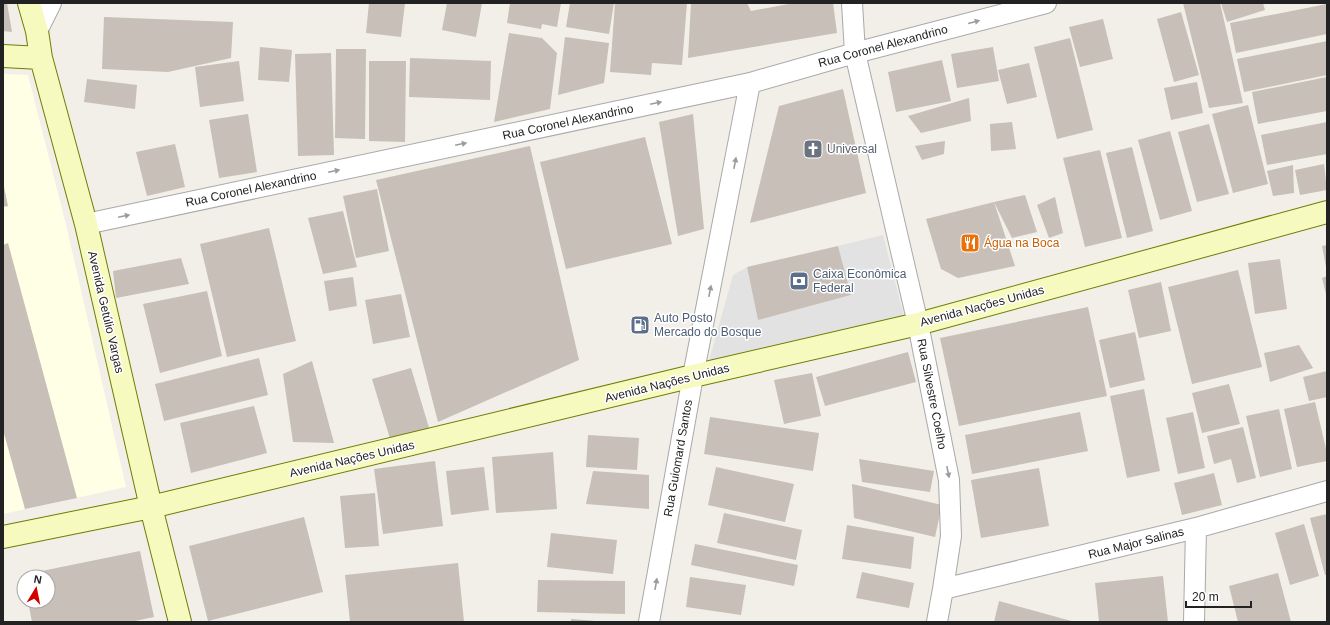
<svg xmlns="http://www.w3.org/2000/svg" width="1330" height="625" font-family="Arial,sans-serif">
	<style>
		.education { fill: #ffffe5 }
		.parking { fill: #e2e2e2 }
		.building { fill: #c7bfb8 }
		.lines { fill: none; stroke-linecap: round; stroke-linejoin: round }
		.street-casing { stroke: #a9a9a9; stroke-width: 22 }
		.secondary-casing { stroke: #707d05; stroke-width: 24 }
		.street { stroke: #fff; stroke-width: 20 }
		.secondary { stroke: #f7fabf; stroke-width: 22 }
		.oneway { fill: #9c9c9c }
		.labels { text-anchor: middle; dominant-baseline: central; stroke-width: 3; stroke-linejoin: round; paint-order: stroke }
		.street-label { font-size: 12px; fill: #222; stroke: #fff }
		.worship-label { font-size: 12px; fill: #5b616d; stroke: #fff; text-anchor: start }
		.food-label { font-size: 12px; fill: #c56008; stroke: #fff; text-anchor: start }
		.service-label { font-size: 12px; fill: #4e5e75; stroke: #fff; text-anchor: start }
	</style>
	<rect width="100%" height="100%" fill="#f2efe9"/>
	<path class="education" d="M3 74 28 75 67 229 126 487 3 514Z"/>
	<path class="parking" d="M883 235 904 316 707 368 733 275 747 267 758 320 851 295 838 246Z"/>
	<path class="building" d="M3 3H7L12 32 3 31Z
		M369 3H405L401 37 366 33Z
		M447 3H482L476 37 442 30Z
		M510 3H561L557 27 542 24 541 29 507 23Z
		M570 3H614L609 34 566 27Z
		M615 3H687L682 65 652 63 651 75 610 72Z
		M691 3H747L751 11 794 3H833L837 33 688 58Z
		M1183 3H1220L1243 103 1209 108Z
		M1221 3H1263L1265 10 1227 22Z
		M1327 4V34L1236 53 1230 23Z
		M1181 12 1199 75 1174 82 1157 19Z
		M104 17 233 22 231 58 168 72 102 69Z
		M1103 19 1113 59 1080 67 1069 27Z
		M509 33 542 38 557 53 550 109 494 122Z
		M565 37 609 43 604 83 558 95Z
		M1070 38 1093 130 1057 139 1034 47Z
		M1327 41V75L1244 92 1237 59Z
		M260 47 292 50 289 82 258 80Z
		M993 47 999 81 957 88 951 54Z
		M336 49H366L365 139 335 138Z
		M331 53 334 155 298 156 295 54Z
		M410 58 491 61 490 100 409 97Z
		M942 60 951 101 896 112 888 72Z
		M239 61 244 101 200 107 195 67Z
		M369 61H406L405 142 369 141Z
		M1029 63 1037 97 1007 104 998 70Z
		M1327 77V111L1258 124 1252 92Z
		M87 79 137 85 135 109 84 102Z
		M1197 82 1203 113 1171 120 1164 88Z
		M843 89 866 193 750 223 779 106Z
		M969 98 971 121 921 133 908 116Z
		M1248 105 1268 184 1233 193 1212 114Z
		M248 114 257 172 219 178 209 120Z
		M693 114 704 229 678 236 659 122Z
		M1012 122 1016 149 991 151 990 124Z
		M1327 122V154L1267 165 1261 135Z
		M1209 124 1229 194 1197 202 1178 132Z
		M1170 131 1192 211 1160 220 1138 140Z
		M645 137 672 244 566 269 540 162Z
		M945 141 944 154 922 160 915 146Z
		M175 144 185 187 147 196 136 152Z
		M530 146 579 360 438 422 376 180Z
		M1132 147 1153 231 1127 238 1106 153Z
		M1100 150 1122 238 1085 247 1063 158Z
		M1324 164 1327 190 1300 195 1295 170Z
		M1293 165 1294 193 1273 196 1267 171Z
		M3 182 8 206 3 207Z
		M377 189 389 251 356 258 343 196Z
		M1025 195 1037 232 1012 238 994 202Z
		M1055 197 1063 233 1049 238 1037 205Z
		M994 202 1015 266 958 278 941 269 926 219Z
		M343 211 357 267 323 274 308 218Z
		M269 228 296 341 227 357 200 244Z
		M8 243 77 498 25 509 3 430V245Z
		M1327 245V266L1326 267 1322 246Z
		M838 246 851 295 758 320 747 267Z
		M181 258 189 284 116 298 113 271Z
		M1280 259 1287 309 1255 314 1248 263Z
		M1238 270 1262 367 1192 384 1168 287Z
		M1327 276V294H1326L1322 278Z
		M353 277 357 306 329 311 324 281Z
		M1161 282 1171 331 1139 338 1128 290Z
		M207 291 222 356 160 373 143 304Z
		M401 294 410 337 373 344 365 300Z
		M1088 307 1107 396 959 426 940 338Z
		M1135 332 1145 380 1110 388 1099 340Z
		M1299 345 1313 368 1270 382 1264 353Z
		M908 352 916 382 825 406 816 377Z
		M259 358 268 395 164 421 155 384Z
		M312 361 334 443 293 442 283 374Z
		M411 368 430 431 391 442 372 379Z
		M1327 371V397L1309 401 1303 377Z
		M812 373 821 416 784 424 774 380Z
		M1229 384 1240 424 1202 433 1192 393Z
		M1144 389 1160 471 1127 478 1110 396Z
		M1315 402 1327 453V461L1297 467 1284 409Z
		M254 406 267 453 191 473 180 423Z
		M1279 409 1292 469 1260 477 1246 416Z
		M1080 412 1088 451 972 474 965 435Z
		M1193 412 1205 468 1178 474 1166 418Z
		M710 417 819 433 813 471 704 454Z
		M1243 427 1256 478 1237 483 1231 459 1214 464 1207 436Z
		M588 435 639 438 637 470 586 467Z
		M553 452 557 509 496 513 492 457Z
		M859 459 934 471 930 492 862 482Z
		M435 461 443 526 383 534 374 469Z
		M484 467 489 510 451 515 446 471Z
		M716 467 794 484 785 522 708 505Z
		M1039 468 1049 526 981 538 971 480Z
		M593 471 649 475V509L586 504Z
		M1214 473 1222 505 1182 515 1174 483Z
		M852 484 942 505 935 537 854 518Z
		M375 493 379 546 345 548 340 496Z
		M724 513 802 530 796 560 717 543Z
		M1327 514V575H1325L1310 518Z
		M304 517 323 592 208 621 189 546Z
		M1304 524 1319 576 1290 585 1275 533Z
		M847 525 914 537 911 569 842 559Z
		M551 533 617 540 613 574 547 567Z
		M695 544 798 565 794 586 691 565Z
		M140 551 154 617 130 622H32L28 601H48V577H24L23 580 22 575Z
		M458 563 464 622H350L345 575Z
		M862 572 914 583 909 608 856 598Z
		M1278 573 1291 622H1238L1229 586Z
		M1163 576 1168 622H1099L1095 583Z
		M690 577 746 585 741 615 686 607Z
		M538 580 625 581V614L537 612Z
		M999 601 1075 622H994Z
		M571 619 596 621V622H571Z"/>
	<g class="lines">
		<g class="street-casing">
			<path id="street" d="M852 3 855 53 918 324 949 480 951 536 943 589 937 622
				M37 31 51 3
				M86 224 750 83 855 53 1046 3
				M943 589 1196 528 1327 491
				M649 622 693 376 750 83
				M1194 622 1196 528"/>
		</g>
		<g class="secondary-casing">
			<path id="secondary" d="M29 3 37 31 41 58 86 224 151 507 180 622
				M3 56 41 58
				M3 537 151 507 693 376 918 324 1327 212"/>
		</g>
		<use href="#street" class="street"/>
		<use href="#secondary" class="secondary"/>
	</g>
	<defs><path id="oneway-solid" d="M-6-.8H1V-3.2L6.5 0L1 3.2V.8H-6Z"/></defs>
	<g class="oneway">
		<use href="#oneway-solid" transform="translate(974 22) rotate(-15)"/>
		<use href="#oneway-solid" transform="translate(656 103) rotate(-12)"/>
		<use href="#oneway-solid" transform="translate(461 144) rotate(-12)"/>
		<use href="#oneway-solid" transform="translate(735 163) rotate(-79)"/>
		<use href="#oneway-solid" transform="translate(334 171) rotate(-12)"/>
		<use href="#oneway-solid" transform="translate(124 216) rotate(-12)"/>
		<use href="#oneway-solid" transform="translate(710 291) rotate(-79)"/>
		<use href="#oneway-solid" transform="translate(948 472) rotate(79)"/>
		<use href="#oneway-solid" transform="translate(656 584) rotate(-80)"/>
	</g>
	<defs>
		<g id="church-square" transform="scale(1)"><rect x="-9" y="-9" width="18" height="18" rx="4" fill="#6b7280" stroke="#fff"/><path d="M-1.2-6h2.4v3.5h3.3v2.4h-3.3V6h-2.4V-.1h-3.3v-2.4h3.3Z" fill="#fff"/></g>
		<g id="restaurant-square" transform="scale(1)"><rect x="-9" y="-9" width="18" height="18" rx="4" fill="#e8710a" stroke="#fff"/><path d="M-5-6h1v4h1v-4h1v4h1v-4h1v5L-1.5 .5V6h-2V.5L-5-1ZM5-6V6H3V1.5H1.5Q1.5-4 5-6Z" fill="#fff"/></g>
		<g id="bank-square" transform="scale(1)"><rect x="-9" y="-9" width="18" height="18" rx="4" fill="#5c6f8a" stroke="#fff"/><path d="M-6-4H6V4H-6ZM0-2.3a2.3 2.3 0 1 0 0 4.6a2.3 2.3 0 1 0 0-4.6Z" fill="#fff"/></g>
		<g id="fuel-square" transform="scale(1)"><rect x="-9" y="-9" width="18" height="18" rx="4" fill="#5c6f8a" stroke="#fff"/><path d="M-5.5-6h7V0h2V4h1.3V-2.5L3-4.5l.8-.8L6-3V5H2.5V1h-1V6h-7ZM-4.2-4.7v3.2H.2V-4.7Z" fill="#fff"/></g>
	</defs>
	<g fill-rule="evenodd">
		<use href="#church-square" x="813" y="149"/>
		<use href="#restaurant-square" x="970" y="243"/>
		<use href="#bank-square" x="799" y="281"/>
		<use href="#fuel-square" x="640" y="325"/>
	</g>
	<g class="labels">
		<g class="street-label">
			<text transform="translate(883 46) rotate(-15)">Rua Coronel Alexandrino</text>
			<text transform="translate(568 122) rotate(-12)">Rua Coronel Alexandrino</text>
			<text transform="translate(251 189) rotate(-12)">Rua Coronel Alexandrino</text>
			<text transform="translate(982 306) rotate(-15)">Avenida Nações Unidas</text>
			<text transform="translate(106 312) rotate(77)">Avenida Getúlio Vargas</text>
			<text transform="translate(667 383) rotate(-14)">Avenida Nações Unidas</text>
			<text transform="translate(932 394) rotate(79)">Rua Silvestre Coelho</text>
			<text transform="translate(678 458) rotate(-80)">Rua Guiomard Santos</text>
			<text transform="translate(352 459) rotate(-13)">Avenida Nações Unidas</text>
			<text transform="translate(1136 543) rotate(-14)">Rua Major Salinas</text>
		</g>
		<g class="worship-label">
			<text x="827" y="149">Universal</text>
		</g>
		<g class="food-label">
			<text x="984" y="243">Água na Boca</text>
		</g>
		<g class="service-label">
			<text x="813" y="274">Caixa Econômica<tspan x="813" dy="14">Federal</tspan></text>
			<text x="654" y="318">Auto Posto<tspan x="654" dy="14">Mercado do Bosque</tspan></text>
		</g>
	</g>
	<rect width="1330" height="625" fill="none" stroke="#222222" stroke-width="8"/>
	<g transform="translate(36 589) rotate(10)"><circle r="19" fill="#ffffff" stroke="#a7a7a7"/>
	<path d="M0-3L7 15L0 10L-7 15Z" fill="#d40000"/>
	<text y="-6" font-size="11" font-weight="bold" text-anchor="middle" fill="#222222">N</text>
	</g>
	<path d="M1186 601v6h65v-6" fill="none" stroke="#222222" stroke-width="2"/>
	<text x="1192" y="601" font-size="12" fill="#222222" stroke="#ffffff" stroke-width="3" paint-order="stroke">20 m</text>
</svg>
